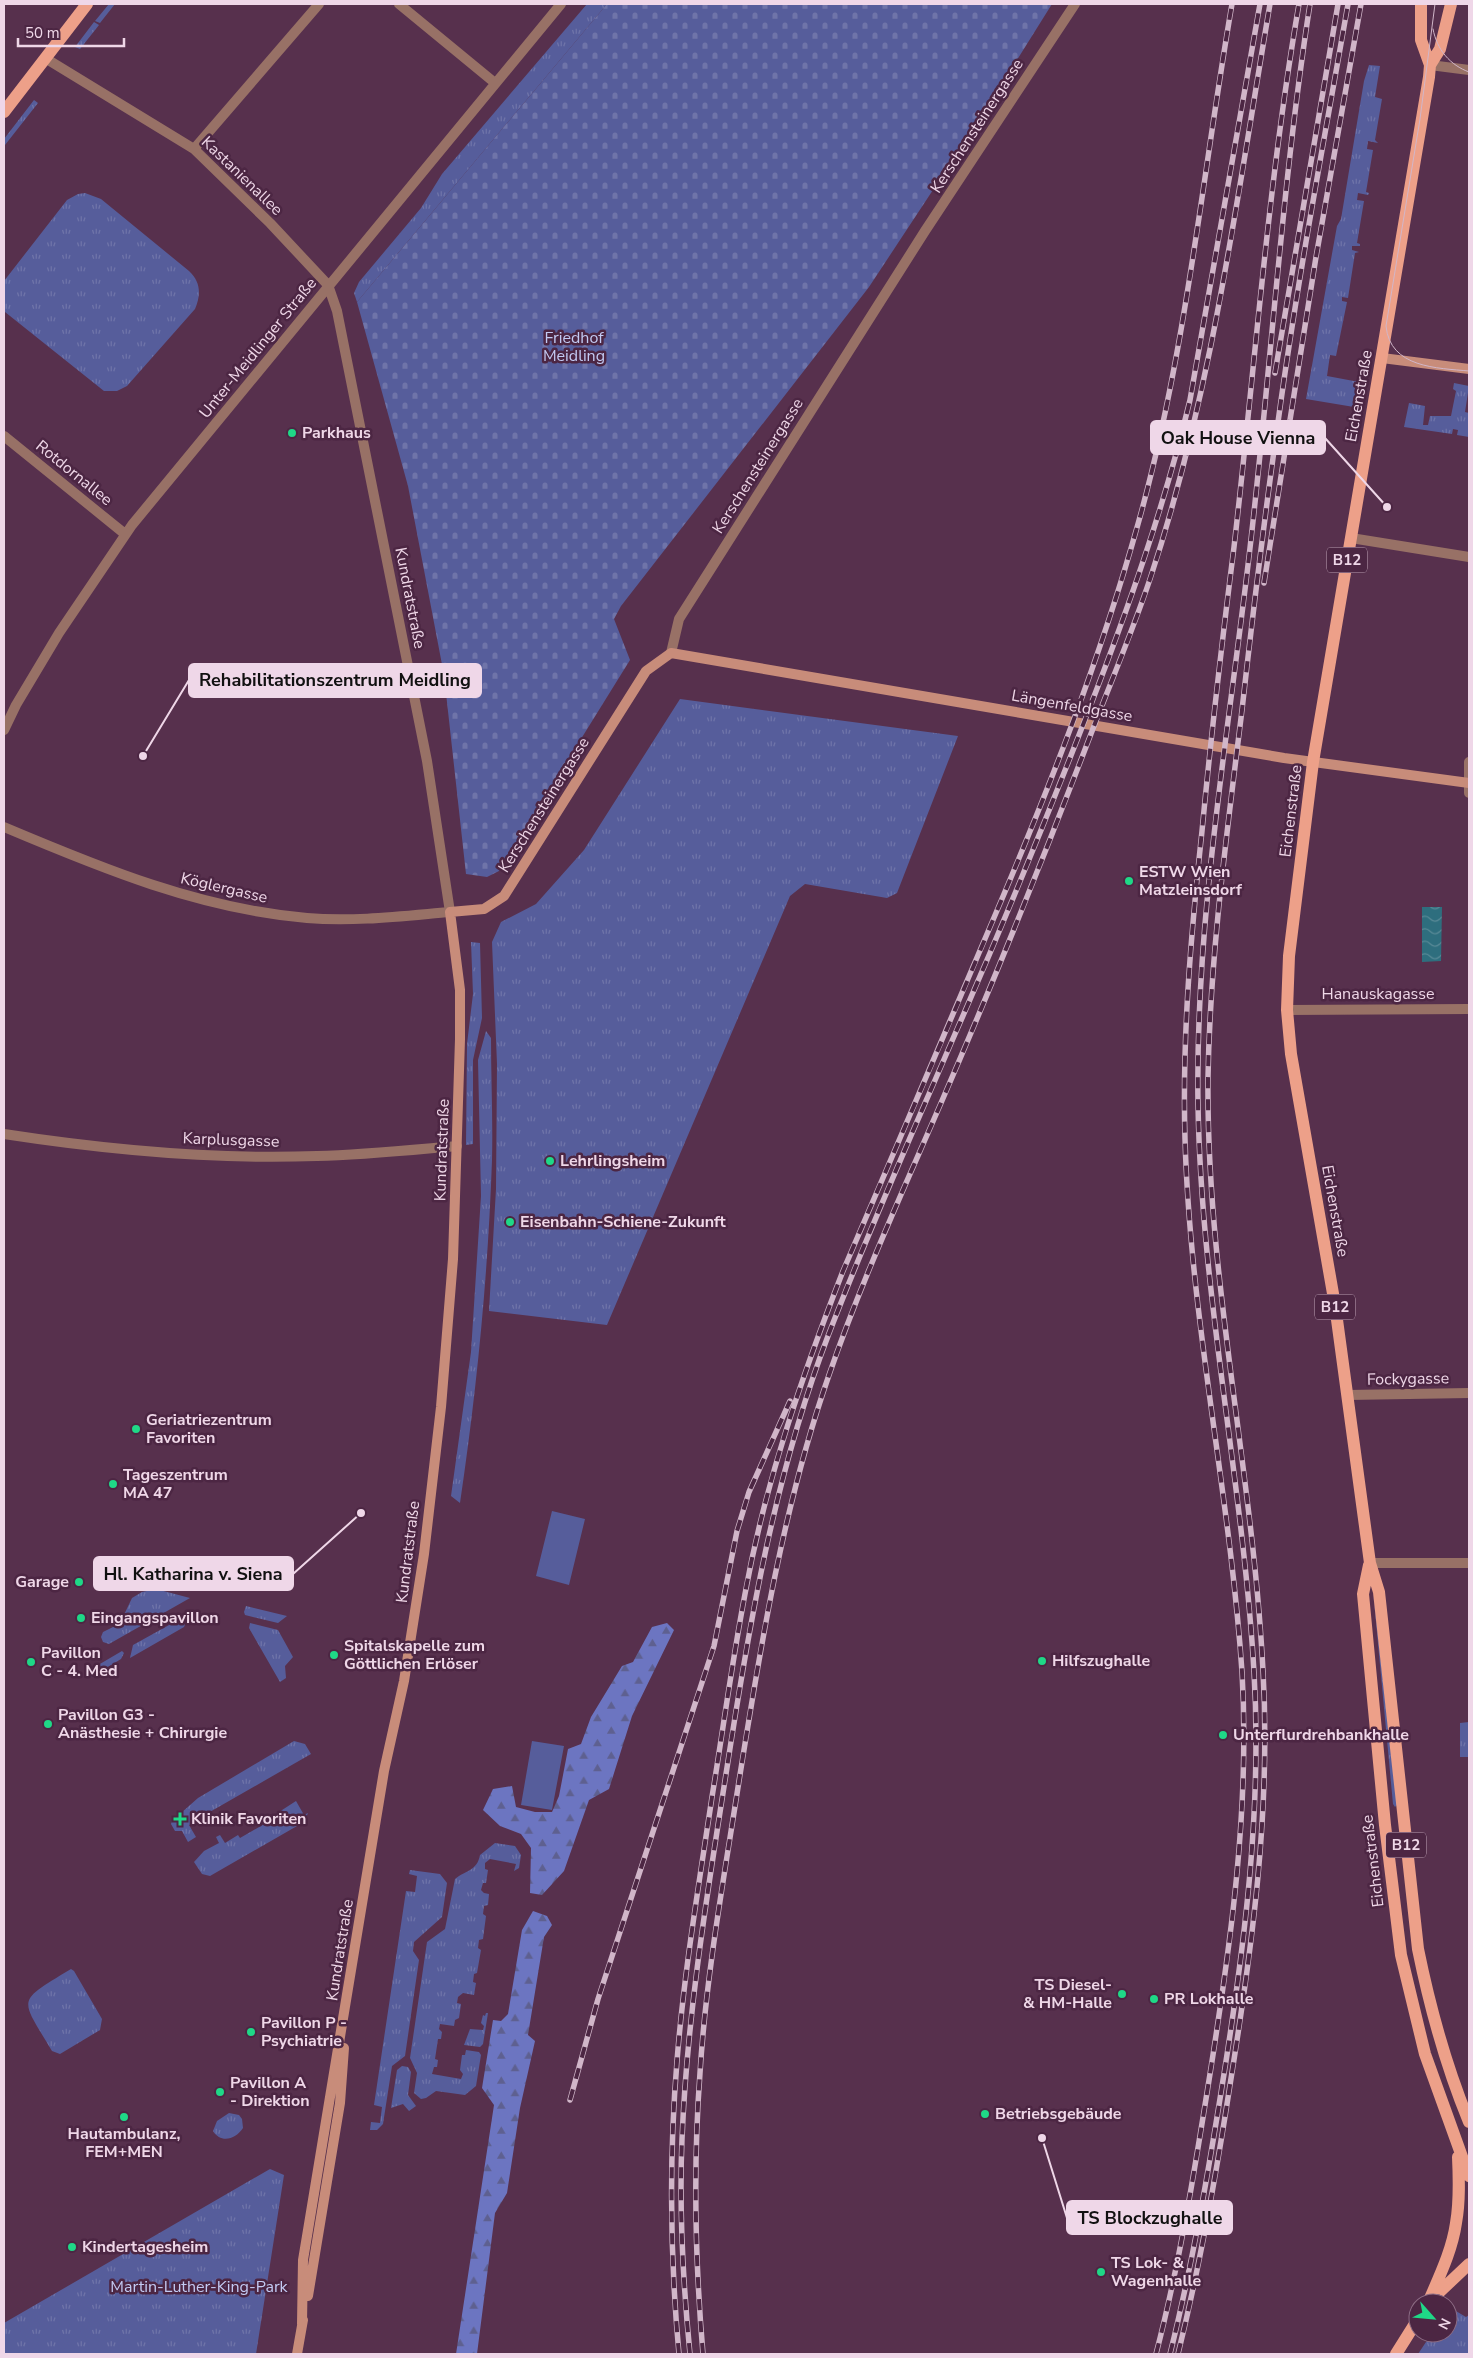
<svg xmlns="http://www.w3.org/2000/svg" width="1473" height="2358" font-family="'Nunito Sans',sans-serif">
	<style>
		.grass { fill: url(#grass-tufts) }
		.forest { fill: url(#forest-firs) }
		.cemetery { fill: url(#cemetery-stones) }
		.garden { fill: #565d9b }
		.water { fill: url(#water-waves) }
		.lines { fill: none; stroke-linecap: round; stroke-linejoin: round }
		.street { stroke: #987166; stroke-width: 10 }
		.secondary { stroke: #c88c7a; stroke-width: 10 }
		.primary { stroke: #eda089; stroke-width: 12 }
		.tram { stroke: #d1b6c9; stroke-width: 1 }
		.rail-casing { stroke: #d1b6c9; stroke-width: 5.5 }
		.rail { stroke: #4c2643; stroke-width: 4; stroke-dasharray: 11; stroke-linecap: butt }
		.poi-dot { fill: #1fd887; stroke: #4c2643; stroke-width: 2 }
		.labels { text-anchor: middle; dominant-baseline: central; stroke-width: 5; stroke-linejoin: round; paint-order: stroke }
		.shield { fill: #4c2643; stroke: #bea2b6; stroke-width: 1 }
		.shield-label { font-size: 15px; font-weight: bold; fill: #efd7e8 }
		.street-label { font-size: 16px; fill: #efd7e8; stroke: #4c2643 }
		.park-label { font-size: 16px; fill: #c3cbf4; stroke: #4c2643 }
		.poi-label { font-size: 16px; font-weight: bold; fill: #efd7e8; stroke: #4c2643; text-anchor: start }
		.leader { fill: none; stroke: #efd7e8; stroke-width: 2 }
		.callout-dot { fill: #efd7e8; stroke: #4c2643; stroke-width: 2 }
		.callout { fill: #efd7e8; stroke: #efd7e8; stroke-width: 2 }
		.callout-label { font-size: 18px; text-anchor: middle; font-weight: bold; fill: #111 }
	</style>
	<defs>
		<pattern id="grass-tufts" width="24" height="20" patternUnits="userSpaceOnUse" patternTransform="scale(1.25)"><rect width="24" height="20" fill="#565d9b"/><path d="M3 7l-1-3M5 7V3M7 7l1-3M15 17l-1-3M17 17v-4M19 17l1-3" fill="none" stroke="#6f74a9"/></pattern>
		<pattern id="forest-firs" width="22" height="20" patternUnits="userSpaceOnUse" patternTransform="scale(1.25)"><rect width="22" height="20" fill="#6c75c1"/><path d="M5 1l3.5 6h-7zM16 11l3.5 6h-7z" fill="#5e6090"/></pattern>
		<pattern id="cemetery-stones" width="16" height="16" patternUnits="userSpaceOnUse" patternTransform="scale(1.25)"><rect width="16" height="16" fill="#565d9b"/><path d="M2 7V4a2 2 0 0 1 4 0v3zM10 15v-3a2 2 0 0 1 4 0v3z" fill="#6f74a9"/></pattern>
		<pattern id="water-waves" width="16" height="10" patternUnits="userSpaceOnUse" patternTransform="scale(1.25)"><rect width="16" height="10" fill="#2e6e7e"/><path d="M0 5q4-4 8 0t8 0" fill="none" stroke="#578996"/></pattern>
	</defs>
	<rect width="100%" height="100%" fill="#57304d"/>
	<path class="grass" d="M109 4H115L100 23 95 21Z
		M587 4H607L357 302 354 293 359 282 421 208 442 174Z
		M94 22 99 25 80 49 75 47Z
		M1369 65 1380 66 1375 97 1382 99 1375 140 1378 143 1368 141 1367 149 1373 150 1366 192 1369 193 1368 195 1358 193 1357 200 1364 201 1357 243 1360 244V246H1352V250L1359 252 1355 253 1348 298 1342 297V301L1347 302 1336 356 1330 355 1327 376 1359 382 1354 407 1306 399 1337 226 1341 219 1364 81Z
		M34 100 38 103 5 145 4 144V139Z
		M85 193 101 199 189 271C201 282 201 295 195 309L127 386 117 391H104L5 312 4 281 67 200 78 194Z
		M1454 383 1469 386 1465 412 1469 413V437L1457 435 1458 430 1453 429 1452 434 1404 427 1409 403 1425 406 1423 425H1428L1430 416H1451L1456 391 1453 389Z
		M680 699 958 736 897 893 887 898 805 884 790 896 607 1325 489 1311 496 1189 497 1064 492 942 501 922 536 904 584 850Z
		M471 942 480 943 482 1018 473 1060V1144L466 1145 467 1044 473 994Z
		M486 1031 491 1038C491 1079 493 1119 492 1160 488 1275 477 1389 460 1503L451 1496 471 1352 481 1196 478 1060Z
		M156 1589 190 1598 109 1644 103 1642 101 1637 103 1632 115 1626 122 1619 132 1598 142 1592Z
		M1373 1590 1397 1805 1395 1807 1393 1804Z
		M246 1606 287 1616 278 1623 245 1615 244 1612Z
		M189 1614 184 1627 130 1658 133 1645Z
		M250 1623 278 1630 293 1657 285 1666 286 1678 280 1682 249 1628Z
		M122 1651 124 1653 121 1659 91 1677 88 1676V1671Z
		M1469 1722V1757H1460V1723Z
		M294 1741 305 1744 311 1754 208 1813 213 1822 209 1824 204 1816 189 1825 196 1837 188 1842 182 1831H175L171 1824 172 1821 198 1798Z
		M296 1801 304 1815 308 1813 304 1822 210 1876 202 1874 194 1862 204 1851 219 1843 216 1837 220 1835 225 1843 238 1835 240 1838 280 1815 279 1812Z
		M495 1843 515 1846 521 1855 519 1868 514 1871 516 1864 490 1859 485 1863V1869L488 1870 486 1883H483L481 1890 484 1893 489 1894 488 1905 484 1906 483 1914 486 1916 483 1939 479 1940 478 1948 481 1950 477 1973 474 1974 473 1982 476 1983 474 1995 463 1993 458 1997 457 2003 461 2004 459 2018 455 2020 454 2026 440 2024 439 2029 442 2032 441 2039H438L435 2059 438 2060 437 2067H434L432 2074 461 2079 463 2074 460 2070 462 2055H465L466 2050 479 2052 481 2055 476 2086 465 2095 436 2091 426 2098 421 2099 414 2093 417 2073 410 2058 427 1942 445 1929 455 1879C466 1870 477 1871 480 1855Z
		M410 1870 440 1874 447 1883 442 1917 414 1942 413 1951 419 1960 405 2056 392 2066 383 2124 377 2130H370L371 2122 380 2123 382 2107 374 2105 406 1891 415 1892 417 1876 409 1874Z
		M71 1969 74 1971 102 2019 100 2030 60 2054 52 2051C20 1997 15 2003 71 1969Z
		M486 2013H488L483 2044 480 2047 464 2045 470 2029 483 2030 484 2026 481 2023 483 2015 485 2016Z
		M402 2066 408 2067 411 2072 408 2095 416 2106 409 2111 403 2104 391 2108 397 2070Z
		M229 2113 239 2115 242 2119 243 2128C236 2139 221 2144 213 2131L217 2121Z
		M270 2169 284 2175 256 2354H4V2323Z
		M1449 2307 1466 2317 1469 2315V2354H1418L1432 2333H1448Z"/>
	<path class="forest" d="M667 1623 674 1630 632 1716 609 1789 589 1800 564 1871 542 1895 530 1893 531 1848 521 1834 500 1826 483 1810 493 1789 512 1786 516 1807 535 1812H552L559 1796 568 1749 581 1744 591 1717 622 1666 633 1662 652 1627Z
		M533 1911 547 1916 552 1925 544 1937 528 2035 535 2041 520 2108 507 2193 495 2213 477 2354H456L494 2105 482 2088 493 2020 501 2021 508 2014 522 1930Z"/>
	<path class="cemetery" d="M607 4H1052L987 108 869 287 621 606 614 619 630 660 499 871 487 877 466 874 444 675 408 486 357 302Z"/>
	<path class="garden" d="M552 1511 585 1519 569 1585 536 1576Z
		M532 1741 564 1746 552 1810 521 1805Z"/>
	<path class="water" d="M1422 907H1442L1441 961 1422 962Z"/>
	<g class="lines">
		<path class="street" d="M399 4 495 83
			M1430 65 1469 70
			M194 149 319 4
			M4 436 125 534
			M1351 538 1469 557
			M671 653 679 619 925 231 1075 4
			M4 730 16 705 59 633 132 525 561 4
			M1469 762V793
			M4 827C101 868 200 909 307 918 354 922 403 916 450 912L427 761 337 311 328 285 270 223 194 149 45 58
			M1287 1010 1469 1009
			M4 1134C108 1150 212 1160 317 1156 364 1155 411 1150 457 1146
			M1348 1395 1469 1393
			M1370 1563H1469"/>
		<path class="secondary" d="M1382 358 1469 369
			M308 2296 340 2103 344 2048
			M302 2324 303 2260 306 2242 384 1771 404 1681 424 1554 441 1407 453 1259 460 1039V990L450 912 484 909 504 896 646 671 671 653 1284 758 1469 783
			M297 2354 303 2320"/>
		<path class="primary" d="M1421 4V40L1430 65 1429 77 1313 762 1289 956 1287 1010 1291 1054 1335 1305 1370 1563 1379 1592 1418 1949C1430 2008 1446 2066 1469 2122
			M1430 65 1440 49 1451 4
			M4 112 87 4
			M1369 1565 1363 1594 1385 1825 1401 1955 1425 2054 1469 2176
			M1431 2300 1469 2264
			M1428 2303C1439 2277 1452 2251 1456 2223 1460 2201 1459 2178 1458 2157
			M1396 2354 1418 2319"/>
		<path class="tram" d="M1435 4 1420 119 1386 326C1390 368 1437 368 1469 371
			M1433 29C1437 50 1450 65 1469 72"/>
		<g class="rail-casing">
			<path id="rail" d="M1275 373 1338 4
				M1264 583 1316 257 1361 4
				M570 2100 598 1999 714 1646 737 1531 749 1492 790 1401
				M679 2354C670 2257 669 2158 677 2061 684 1972 699 1884 712 1797 723 1730 732 1662 745 1594 765 1483 802 1376 843 1271 893 1154 944 1037 993 920 1048 791 1100 660 1138 524 1186 354 1202 177 1232 4
				M690 2354C683 2283 679 2211 682 2139 687 2016 707 1895 726 1774 749 1625 774 1477 828 1336 867 1234 912 1134 955 1034 1002 927 1046 820 1088 712 1128 609 1164 508 1190 400L1260 4
				M703 2354C695 2260 693 2167 700 2073 706 1975 724 1878 739 1781 761 1643 783 1507 829 1375 861 1282 902 1193 941 1103 993 983 1042 862 1089 739 1109 686 1132 633 1150 579 1212 393 1237 197 1270 4
				M1156 2354C1180 2262 1195 2168 1210 2074 1231 1941 1250 1807 1242 1672 1230 1494 1190 1318 1185 1139 1182 1036 1191 934 1202 831 1211 736 1222 642 1234 547 1255 366 1268 183 1299 4
				M1170 2354C1193 2262 1209 2168 1224 2074 1245 1941 1262 1807 1254 1672 1243 1482 1201 1295 1198 1104 1195 919 1229 731 1250 548 1271 367 1282 184 1310 4
				M1178 2354C1200 2265 1216 2176 1230 2085 1252 1948 1271 1810 1263 1671 1253 1472 1206 1277 1208 1078 1210 955 1227 833 1242 710 1253 612 1265 513 1279 415 1298 277 1324 141 1348 4"/>
		</g>
		<use href="#rail" class="rail"/>
	</g>
	<g class="poi-dot">
		<circle cx="292" cy="433" r="5"/>
		<circle cx="1129" cy="881" r="5"/>
		<circle cx="550" cy="1161" r="5"/>
		<circle cx="510" cy="1222" r="5"/>
		<circle cx="136" cy="1429" r="5"/>
		<circle cx="113" cy="1484" r="5"/>
		<circle cx="79" cy="1582" r="5"/>
		<circle cx="81" cy="1618" r="5"/>
		<circle cx="334" cy="1655" r="5"/>
		<circle cx="1042" cy="1661" r="5"/>
		<circle cx="31" cy="1662" r="5"/>
		<circle cx="48" cy="1724" r="5"/>
		<circle cx="1223" cy="1735" r="5"/>
		<path d="M177.5 1811.5h5v5h5v5h-5v5h-5v-5h-5v-5h5z"/>
		<circle cx="1122" cy="1994" r="5"/>
		<circle cx="1154" cy="1999" r="5"/>
		<circle cx="251" cy="2032" r="5"/>
		<circle cx="220" cy="2092" r="5"/>
		<circle cx="985" cy="2114" r="5"/>
		<circle cx="124" cy="2117" r="5"/>
		<circle cx="72" cy="2247" r="5"/>
		<circle cx="1101" cy="2272" r="5"/>
	</g>
	<g class="labels">
		<g class="shield">
			<rect x="1327" y="547.5" width="40" height="25" rx="4"/>
			<rect x="1315" y="1294.5" width="40" height="25" rx="4"/>
			<rect x="1386" y="1832.5" width="40" height="25" rx="4"/>
		</g>
		<g class="shield-label">
			<text x="1347" y="560">B12</text>
			<text x="1335" y="1307">B12</text>
			<text x="1406" y="1845">B12</text>
		</g>
		<g class="street-label">
			<text transform="translate(977 126) rotate(-57)">Kerschensteinergasse</text>
			<text transform="translate(242 176) rotate(44)">Kastanienallee</text>
			<text transform="translate(258 348) rotate(-51)">Unter-Meidlinger Straße</text>
			<text transform="translate(1359 396) rotate(-80)">Eichenstraße</text>
			<text transform="translate(758 466) rotate(-58)">Kerschensteinergasse</text>
			<text transform="translate(74 473) rotate(39)">Rotdornallee</text>
			<text transform="translate(410 598) rotate(79)">Kundratstraße</text>
			<text transform="translate(1072 706) rotate(10)">Längenfeldgasse</text>
			<text transform="translate(544 805) rotate(-58)">Kerschensteinergasse</text>
			<text transform="translate(1291 811) rotate(-83)">Eichenstraße</text>
			<text transform="translate(224 888) rotate(13)">Köglergasse</text>
			<text x="1378" y="994">Hanauskagasse</text>
			<text transform="translate(231 1140) rotate(2)">Karplusgasse</text>
			<text transform="translate(442 1150) rotate(-88)">Kundratstraße</text>
			<text transform="translate(1335 1211) rotate(80)">Eichenstraße</text>
			<text transform="translate(1408 1379) rotate(-1)">Fockygasse</text>
			<text transform="translate(408 1552) rotate(-83)">Kundratstraße</text>
			<text transform="translate(1373 1861) rotate(-97)">Eichenstraße</text>
			<text transform="translate(340 1950) rotate(-81)">Kundratstraße</text>
		</g>
		<g class="park-label">
			<text x="574" y="338">Friedhof<tspan x="574" dy="18">Meidling</tspan></text>
			<text x="199" y="2287">Martin-Luther-King-Park</text>
		</g>
		<g class="poi-label">
			<text x="302" y="433">Parkhaus</text>
			<text x="1139" y="872">ESTW Wien<tspan x="1139" dy="18">Matzleinsdorf</tspan></text>
			<text x="560" y="1161">Lehrlingsheim</text>
			<text x="520" y="1222">Eisenbahn-Schiene-Zukunft</text>
			<text x="146" y="1420">Geriatriezentrum<tspan x="146" dy="18">Favoriten</tspan></text>
			<text x="123" y="1475">Tageszentrum<tspan x="123" dy="18">MA 47</tspan></text>
			<text x="69" y="1582" text-anchor="end">Garage</text>
			<text x="91" y="1618">Eingangspavillon</text>
			<text x="344" y="1646">Spitalskapelle zum<tspan x="344" dy="18">Göttlichen Erlöser</tspan></text>
			<text x="41" y="1653">Pavillon<tspan x="41" dy="18">C - 4. Med</tspan></text>
			<text x="1052" y="1661">Hilfszughalle</text>
			<text x="58" y="1715">Pavillon G3 -<tspan x="58" dy="18">Anästhesie + Chirurgie</tspan></text>
			<text x="1233" y="1735">Unterflurdrehbankhalle</text>
			<text x="191" y="1819">Klinik Favoriten</text>
			<text x="1112" y="1985" text-anchor="end">TS Diesel-<tspan x="1112" dy="18">&amp; HM-Halle</tspan></text>
			<text x="1164" y="1999">PR Lokhalle</text>
			<text x="261" y="2023">Pavillon P -<tspan x="261" dy="18">Psychiatrie</tspan></text>
			<text x="230" y="2083">Pavillon A<tspan x="230" dy="18">- Direktion</tspan></text>
			<text x="995" y="2114">Betriebsgebäude</text>
			<text x="124" y="2134" text-anchor="middle">Hautambulanz,<tspan x="124" dy="18">FEM+MEN</tspan></text>
			<text x="82" y="2247">Kindertagesheim</text>
			<text x="1111" y="2263">TS Lok- &amp;<tspan x="1111" dy="18">Wagenhalle</tspan></text>
		</g>
	</g>
	<path class="leader" d="M1387 507L1325 438M143 756L189 680M361 1513L293 1574M1042 2138L1067 2218"/>
	<g class="callout-dot">
		<circle cx="1387" cy="507" r="5"/>
		<circle cx="143" cy="756" r="5"/>
		<circle cx="361" cy="1513" r="5"/>
		<circle cx="1042" cy="2138" r="5"/>
	</g>
	<g class="callout">
		<rect x="1151" y="421" width="174" height="33" rx="5"/>
		<rect x="189" y="664" width="292" height="33" rx="5"/>
		<rect x="94" y="1557" width="199" height="33" rx="5"/>
		<rect x="1067" y="2201" width="165" height="33" rx="5"/>
	</g>
	<g class="callout-label">
		<text x="1238" y="444">Oak House Vienna</text>
		<text x="335" y="686">Rehabilitationszentrum Meidling</text>
		<text x="193" y="1580">Hl. Katharina v. Siena</text>
		<text x="1150" y="2224">TS Blockzughalle</text>
	</g>
	<rect width="1473" height="2358" fill="none" stroke="#efd7e8" stroke-width="10"/>
	<g transform="translate(1433 2318) rotate(117)"><circle r="24" fill="#4c2643" stroke="#8d6d85"/>
	<path d="M0-4L9 19L0 12L-9 19Z" fill="#1fd887"/>
	<text y="-8" font-size="14" font-weight="bold" text-anchor="middle" fill="#efd7e8">N</text>
	</g>
	<path d="M18 38v8h106v-8" fill="none" stroke="#efd7e8" stroke-width="2.5"/>
	<text x="25" y="38" font-size="15" fill="#efd7e8" stroke="#4c2643" stroke-width="4" paint-order="stroke">50 m</text>
</svg>
